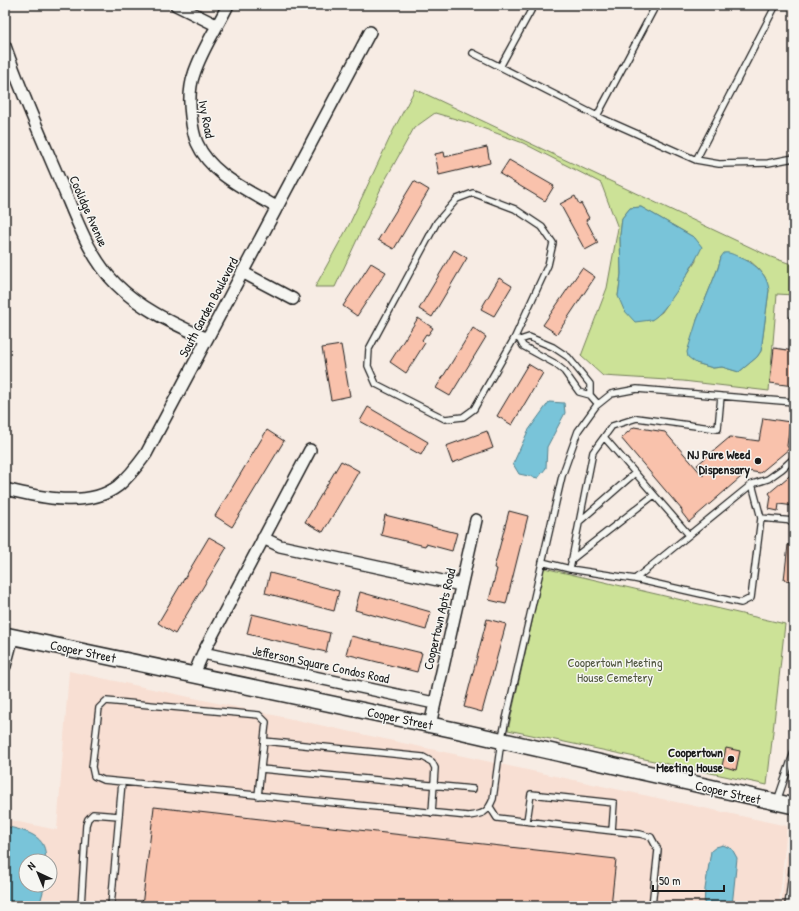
<svg xmlns="http://www.w3.org/2000/svg" width="799" height="911" font-family="'Patrick Hand',sans-serif">
	<style>
		.built { fill: #f8dfd3; fill-rule: evenodd }
		.green { fill: #cce297; stroke: #747f5a; fill-rule: evenodd }
		.water { fill: #79c4d9; stroke: #54818d }
		.building { fill: #f9c2ac; stroke: #1c1c1c }
		.lines { fill: none; stroke-linecap: round; stroke-linejoin: round }
		.lane-casing { stroke: #1c1c1c; stroke-width: 8 }
		.street-casing { stroke: #1c1c1c; stroke-width: 14 }
		.secondary-casing { stroke: #1c1c1c; stroke-width: 18 }
		.lane { stroke: #f6f6f2; stroke-width: 5.5 }
		.street { stroke: #f6f6f2; stroke-width: 11 }
		.secondary { stroke: #f6f6f2; stroke-width: 15 }
		.poi-dot { fill: #1c1c1c; stroke: #f6f6f2; stroke-width: 1.5 }
		.labels { text-anchor: middle; dominant-baseline: central; stroke-width: 3; stroke-linejoin: round; paint-order: stroke }
		.street-label { font-size: 13px; fill: #1c1c1c; stroke: #f6f6f2 }
		.poi-label { font-size: 13px; font-weight: bold; fill: #1c1c1c; stroke: #f6f6f2; text-anchor: end }
		.park-label { font-size: 13px; fill: #515741; stroke: #f6f6f2 }
	</style>
	<rect width="100%" height="100%" fill="#f7ece4"/>
	<filter id="ink" filterUnits="userSpaceOnUse"><feTurbulence type="fractalNoise" baseFrequency=".025" numOctaves="2"/><feDisplacementMap in="SourceGraphic" scale="8" xChannelSelector="R" yChannelSelector="G"/><feConvolveMatrix kernelMatrix="1 2 1 2 8 2 1 2 1" color-interpolation-filters="sRGB"/></filter>
	<g filter="url(#ink)">
		<path class="built" d="M69 671 787 826 779 906H5V819L57 830ZM26 861H50V885H26Z
			M790 824 794 825V906H781Z"/>
		<path class="green" d="M415 89 771 257 794 265V295L777 294 769 391 683 381 603 376 581 356 607 288 618 228 601 183 523 143 466 122 435 113 414 128 383 184 335 287H315L349 225 393 131ZM641 207 695 238 696 261 662 312 651 320 618 296 621 274 620 235 622 218 630 208ZM721 257 750 261 759 269 765 277 769 290 761 351 757 357 739 372 722 367 713 368 696 363 697 320 718 268Z
			M544 568 785 624 767 785 508 730Z"/>
		<path class="water" d="M641 207 695 238 702 247C695 262 666 314 651 320 646 321 640 321 635 322L624 310 618 296 621 274 620 235 622 218 630 208Z
			M724 253C730 252 734 255 739 257 754 263 767 273 769 290L761 351 757 357 739 372 722 367 713 368 696 363 688 357 687 352 697 320 718 268 721 257Z
			M549 402 564 403 565 413 547 447 546 468 538 478 519 474 513 464 528 431Z
			M5 826C25 831 49 835 45 861H26V885H45L39 906H5Z
			M723 845 732 849 737 858 732 906H704L705 889 711 851 716 847Z"/>
		<path class="building" d="M487 147 490 163 439 175 435 154 444 152 445 157Z
			M509 160 554 186 545 201 500 174Z
			M414 181 429 190 394 249 378 240Z
			M575 196 579 204 581 203 589 218 586 220 598 243 585 250 560 204Z
			M454 250 467 258 432 317 419 309Z
			M371 263 386 272 357 316 343 306Z
			M582 268 595 277 557 334 543 325Z
			M499 278 512 286 494 316 481 309Z
			M418 318 433 328 428 335 426 334 422 340 425 343 406 373 390 362Z
			M473 328 486 337 450 396 436 388Z
			M341 345 350 396 331 400 322 348Z
			M774 348 794 351V386L770 383Z
			M528 364 543 373 512 425 497 416Z
			M368 407 428 442 421 455 360 421Z
			M763 418 790 422 787 446 789 449 760 473 748 471 689 522 682 513V510L621 438 634 427 665 432 703 476V472L697 465 730 437 759 441Z
			M267 430 284 441 232 527 215 516Z
			M487 431 493 448 452 463 446 446Z
			M341 461 359 471 323 532 305 522Z
			M794 472V506L779 504 778 511 769 509 771 496 769 493Z
			M509 511 528 516 506 604 489 600 497 569 494 568Z
			M385 515 457 533 452 551 426 544 425 546 381 535Z
			M209 537 227 547 175 634 158 623Z
			M788 545H794V581L784 580Z
			M270 573 339 591 334 611 265 593Z
			M360 592 431 612 426 630 355 610Z
			M252 614 330 633 326 652 247 634Z
			M487 619 506 624 482 712 464 707Z
			M351 636 422 653 417 672 346 654Z
			M726 748 740 751 736 770 722 766Z
			M154 807 616 859 611 906H142Z"/>
		<g class="lines">
			<g class="lane-casing">
				<path id="lane" d="M656 5 597 116 696 160 719 164 768 163 794 158
					M473 53 597 116
					M500 67 534 5
					M696 160 776 5
					M793 319H794
					M515 337 474 409 463 417 445 419 376 384 368 366 369 349 437 222 457 199 473 193 515 209 542 227 553 243 548 265 515 337 520 340 523 346 554 363 564 371 579 392 590 395 598 404
					M520 340 529 337 553 347 568 357 590 384V395
					M604 437 689 535
					M752 484 761 518
					M580 521 635 473
					M571 560 654 495
					M542 562 570 569 635 579 741 603 751 598 761 518 794 521
					M570 569 593 452 612 426 637 418 718 429 721 396
					M635 579 752 484 768 479 782 469 794 458
					M264 741 423 757 432 762 435 768 432 813
					M261 769 473 789
					M258 796 266 722 259 715 106 701 99 708 92 767 94 776 103 780 468 816C482 814 487 814 493 799L501 741 562 476 578 431 596 406 611 394 637 389 794 402
					M777 801 794 752
					M490 807 497 818 640 834 651 837 658 850 652 906
					M527 821 531 794 614 803 612 831
					M788 904 794 905
					M81 906 86 825 88 819 93 814 119 816
					M111 906 122 782
					M788 906 794 855"/>
			</g>
			<g class="street-casing">
				<path id="street" d="M176 5 216 25
					M228 5C217 28 202 49 194 74 189 88 189 101 191 116 192 125 193 134 197 143 211 175 248 190 276 207
					M5 46C21 92 41 137 60 181 76 217 88 256 116 284 142 310 175 324 207 339
					M242 272 293 299
					M5 489C38 497 88 509 118 486 129 477 138 465 146 454L370 32
					M263 538 280 546 461 585
					M203 653 434 703
					M5 666 13 636
					M194 674 203 653 310 450
					M430 725 476 520"/>
			</g>
			<g class="secondary-casing">
				<path id="secondary" d="M5 635 455 730 794 806"/>
			</g>
			<use href="#lane" class="lane"/>
			<use href="#street" class="street"/>
			<use href="#secondary" class="secondary"/>
		</g>
	</g>
	<g class="poi-dot">
		<circle cx="758" cy="461" r="4"/>
		<circle cx="731" cy="759" r="4"/>
	</g>
	<g class="labels">
		<g class="street-label">
			<text transform="translate(207 119) rotate(79)">Ivy Road</text>
			<text transform="translate(89 211) rotate(66)">Coolidge Avenue</text>
			<text transform="translate(208 307) rotate(-62)">South Garden Boulevard</text>
			<text transform="translate(439 619) rotate(-77)">Coopertown Apts Road</text>
			<text transform="translate(83 651) rotate(12)">Cooper Street</text>
			<text transform="translate(321 664) rotate(12)">Jefferson Square Condos Road</text>
			<text transform="translate(400 718) rotate(12)">Cooper Street</text>
			<text transform="translate(728 792) rotate(13)">Cooper Street</text>
		</g>
		<g class="poi-label">
			<text x="750" y="454">NJ Pure Weed<tspan x="750" dy="15">Dispensary</tspan></text>
			<text x="723" y="752">Coopertown<tspan x="723" dy="15">Meeting House</tspan></text>
		</g>
		<g class="park-label">
			<text x="615" y="662">Coopertown Meeting<tspan x="615" dy="15">House Cemetery</tspan></text>
		</g>
	</g>
	<rect width="799" height="911" fill="none" stroke="#f6f6f2" stroke-width="20"/>
	<rect x="10" y="10" width="779" height="891" fill="none" stroke="#1c1c1c" stroke-width="1.5" filter="url(#ink)"/>
	<g transform="translate(38 873) rotate(316)"><circle r="19" fill="#f6f6f2" stroke="#9f9f9c"/>
	<path d="M0-3L7 15L0 10L-7 15Z" fill="#1c1c1c"/>
	<text y="-6" font-size="11" font-weight="bold" text-anchor="middle" fill="#1c1c1c">N</text>
	</g>
	<path d="M653 885v6h71v-6" fill="none" stroke="#1c1c1c" stroke-width="2"/>
	<text x="659" y="885" font-size="12" fill="#1c1c1c" stroke="#f6f6f2" stroke-width="3" paint-order="stroke">50 m</text>
</svg>
